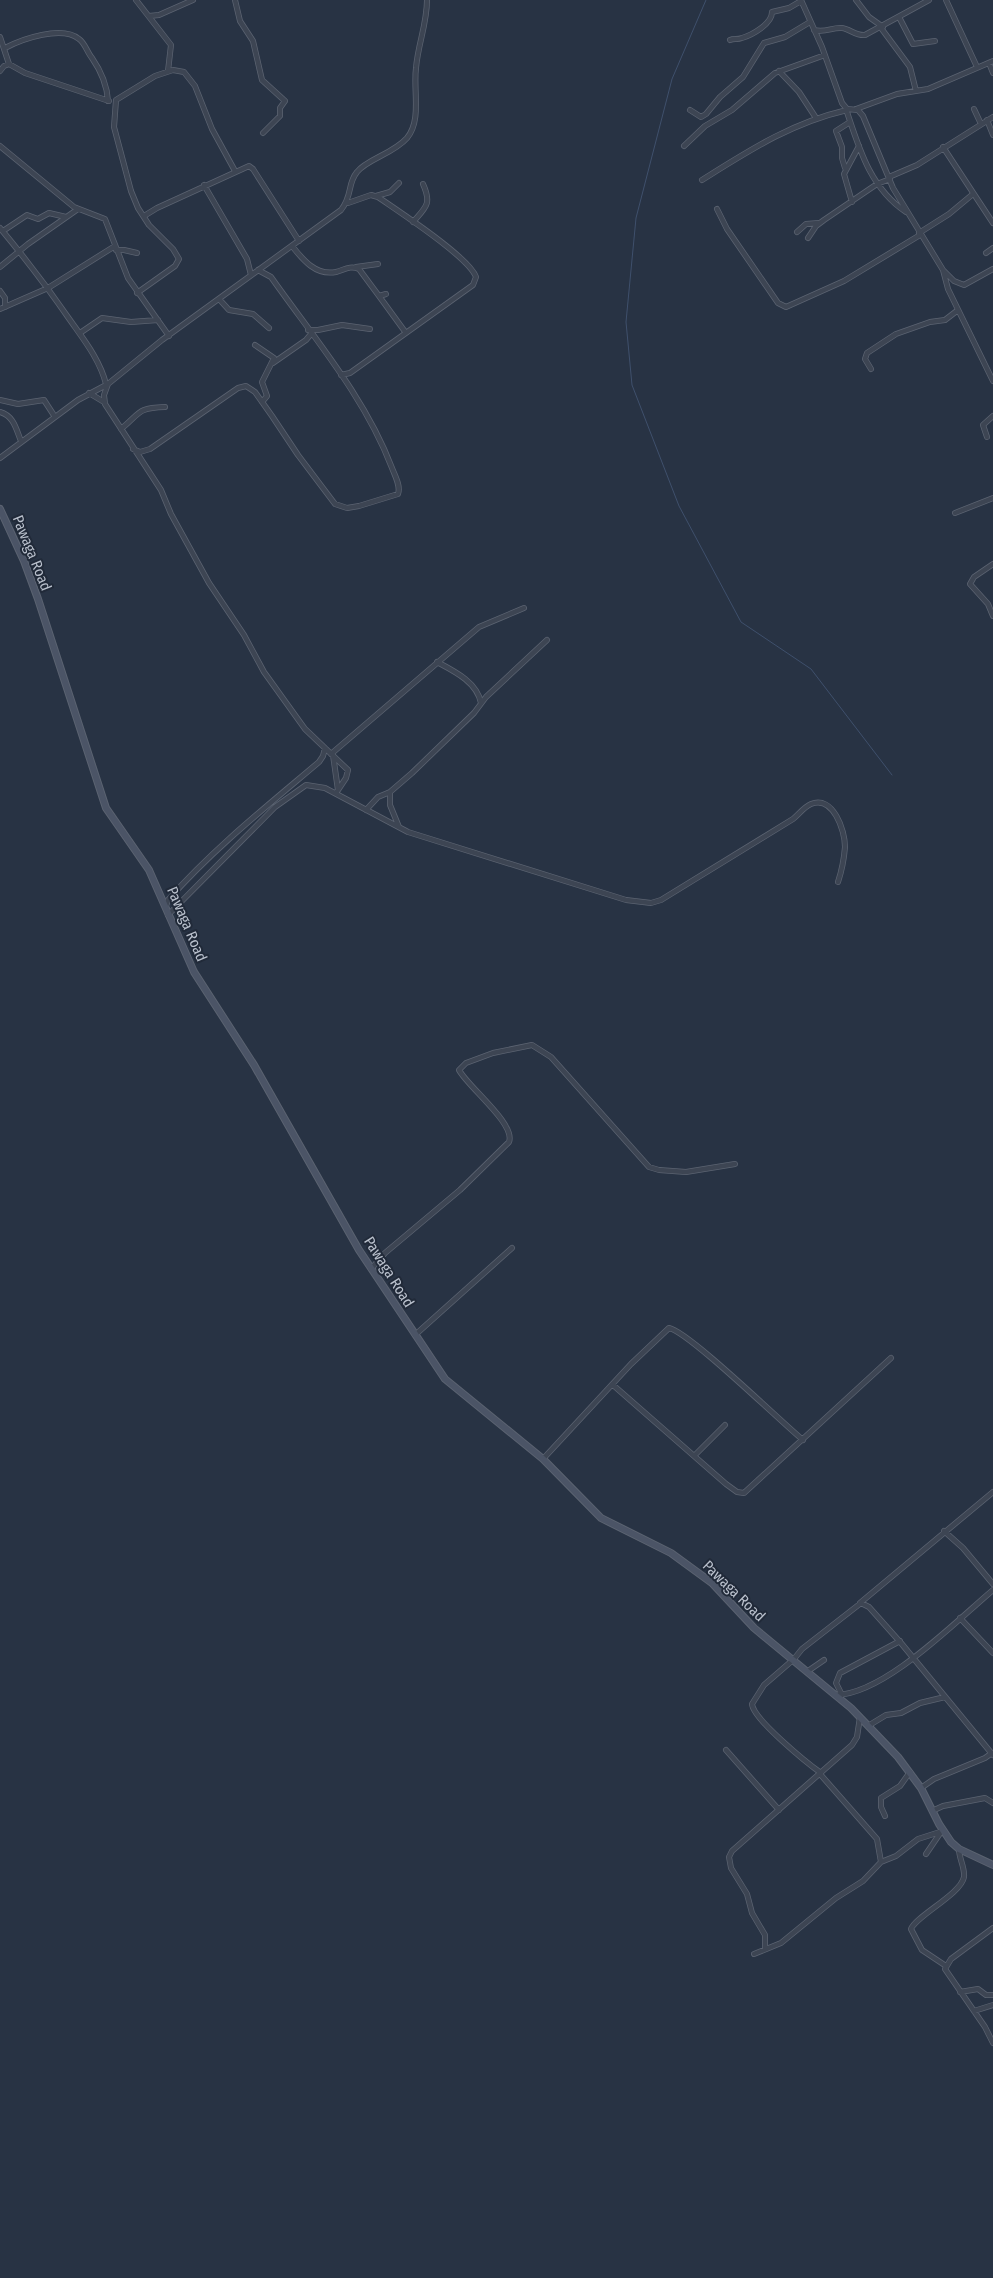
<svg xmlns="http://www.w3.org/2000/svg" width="993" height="2278" font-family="'Fira Sans Condensed',sans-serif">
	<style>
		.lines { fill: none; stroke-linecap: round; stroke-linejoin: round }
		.stream { stroke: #3f506c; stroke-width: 1 }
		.minor-casing { stroke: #5b6371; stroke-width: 6 }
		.secondary-casing { stroke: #5b6371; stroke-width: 8 }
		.minor { stroke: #3d4553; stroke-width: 4.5 }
		.secondary { stroke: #4b5466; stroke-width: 6 }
		.labels { text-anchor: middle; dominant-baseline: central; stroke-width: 4; stroke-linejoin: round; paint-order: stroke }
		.street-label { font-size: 15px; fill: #bac1cd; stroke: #212a39 }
	</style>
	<rect width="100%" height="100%" fill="#283344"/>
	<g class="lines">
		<path class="stream" d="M706 0 672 79 636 218 626 322 632 385 679 506 741 622 811 669 892 775"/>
		<g class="minor-casing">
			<path id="minor" d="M136 0 171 45 168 71
				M235 0 240 21 253 41 262 80 285 101 280 108V116L263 133
				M801 0 822 47 842 103 847 109 858 110 863 116 893 188 943 270 948 289 993 381
				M856 0 869 17 883 27
				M946 0 977 67
				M149 16 159 15 193 0
				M899 17 913 44 935 41
				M881 28 910 67 916 91
				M814 30C826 33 832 27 842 28 850 29 856 36 865 35L929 0
				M0 37 9 64
				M730 40C734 38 737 40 742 38 752 35 772 24 772 12L789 8 801 1
				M5 48C22 39 62 25 79 39 85 43 87 52 92 58 101 71 107 84 108 101
				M989 63 993 73
				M0 71 4 66 9 64 25 73 109 101
				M779 71 799 92 816 118
				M846 109C859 148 870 188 906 212
				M856 109 897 94 928 89 993 61
				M974 109 981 124
				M690 110 701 117 706 114 720 97 743 77 764 43 785 37 810 22
				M987 120 993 135
				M0 146 74 207 105 219 128 278 169 336
				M684 146 705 126 732 110 775 73 825 55
				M943 147 993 223
				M845 168 842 158V147L836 131 850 122
				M889 177 917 165 993 117
				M702 180C750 150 791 123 847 110
				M204 185 247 259 251 275
				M376 196 390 192 399 183
				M852 202 844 174 859 146
				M717 209 727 229 778 303 786 307 844 281 920 235
				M144 216 157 208 249 166 253 169 299 241
				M413 222C426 207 432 204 423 184
				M0 228C25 258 48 288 70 320 84 340 100 360 106 384
				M3 231 27 215 38 219 49 213 66 217
				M797 232 806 224 819 223
				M919 233 949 214 973 194
				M808 238 816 226 824 220 877 184 890 179
				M292 246C303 260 316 276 336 272 344 270 350 265 359 269L379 296 386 294
				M116 250H124L137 253
				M986 253 993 248
				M0 267 28 244 78 209
				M356 267 378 264
				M943 270 954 281 964 285 993 269
				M0 291 5 298V307
				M137 293 175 266 179 259 173 249 149 225 138 208 131 191 114 127 116 100 155 76 173 70 184 72 195 86 212 129 235 171
				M379 296 406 333
				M219 299 229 310 253 314 269 328
				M0 309 48 288 115 246
				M308 330H318L342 325 370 329
				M80 333 102 318 131 322 158 320
				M255 345 274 358 262 382 267 396 262 402
				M273 363 306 340 311 334
				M871 369 865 359 867 353 896 334 930 322 945 320 958 310
				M341 375 350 373 473 285 476 277C469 257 398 211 378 197L371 195 348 203
				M108 384 104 395 105 404 161 490 171 514 209 583 244 635 264 672 305 729 348 770 346 778 336 793
				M89 393 104 402
				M0 400 18 404 44 400 55 417
				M0 412C14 416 16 429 21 441
				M121 429C141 413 136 408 165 407
				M987 437 983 425 993 416
				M133 449 140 452 150 449 238 388 246 386 255 392 272 416 298 455 335 504 347 508 359 506 398 494C401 486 395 476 392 468 365 397 314 338 271 277L258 270
				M0 458 78 400 108 384 162 340 341 210C353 195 347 184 357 172 367 159 393 154 407 138 422 120 413 90 416 68 418 44 427 24 427 0
				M955 513 993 498
				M993 564 974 577 970 584 988 604 993 616
				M437 662C454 671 477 682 481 703
				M331 754 479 627 524 608
				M333 755 338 790
				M390 792V805L399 827
				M366 810 378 797 390 792 412 773 474 713 486 697 547 640
				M166 906 168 900C213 849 267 806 319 762L323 756 325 748
				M168 915 275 807 306 785 325 788 408 832 626 900 651 903 661 900 793 819C799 814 804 807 811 804 833 795 845 830 845 847 844 859 842 870 838 882
				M371 1269 385 1253 460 1190 509 1142C516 1124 468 1087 459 1070L466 1063 493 1053 532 1045 551 1057 649 1167 659 1170 686 1172 735 1164
				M415 1335 512 1248
				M613 1385 726 1484 737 1492 744 1493 891 1358
				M694 1456 725 1425
				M543 1459 631 1364 669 1328C689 1332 780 1421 803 1440
				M944 1531 963 1548 993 1584
				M860 1603 993 1492
				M960 1618 993 1653
				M808 1671 824 1660
				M836 1695C885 1694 956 1621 993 1590
				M842 1695 836 1683 840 1673 900 1641
				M868 1726 886 1715 901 1713 920 1703 945 1697
				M726 1750 779 1810
				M821 1773C807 1763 753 1719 752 1704L764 1685 794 1659 802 1649 861 1603 869 1607 901 1643 993 1755
				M921 1788 934 1779 985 1758 992 1753
				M932 1811 943 1806 985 1798 993 1803
				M885 1816 881 1807V1798L900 1786 910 1772
				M926 1854 941 1832
				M881 1862 896 1856 918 1839 943 1831
				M993 1928 951 1959 945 1969 985 2027 993 2043
				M765 1949V1935L752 1913 747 1894 731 1868 729 1857 732 1851 852 1745 857 1737 860 1717
				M754 1954 781 1943 836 1898 863 1881 881 1862 877 1839 820 1774
				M946 1966 922 1950 911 1929C916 1916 961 1894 964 1877 965 1867 959 1859 959 1849
				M960 1992 978 1989 986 1995H993
				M974 2011 993 2005"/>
		</g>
		<g class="secondary-casing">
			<path id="secondary" d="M0 509 24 561 38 599 106 808 149 870 194 972 254 1065 359 1250 445 1379 543 1459 601 1518 671 1553 712 1583 754 1628 851 1708 898 1757 921 1788 939 1824 951 1842 959 1849 993 1865"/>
		</g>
		<use href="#minor" class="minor"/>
		<use href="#secondary" class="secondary"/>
	</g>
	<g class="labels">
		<g class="street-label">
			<text transform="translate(32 553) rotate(68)">Pawaga Road</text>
			<text transform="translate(187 924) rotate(67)">Pawaga Road</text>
			<text transform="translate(389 1272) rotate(58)">Pawaga Road</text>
			<text transform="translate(734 1591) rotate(44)">Pawaga Road</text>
		</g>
	</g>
</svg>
